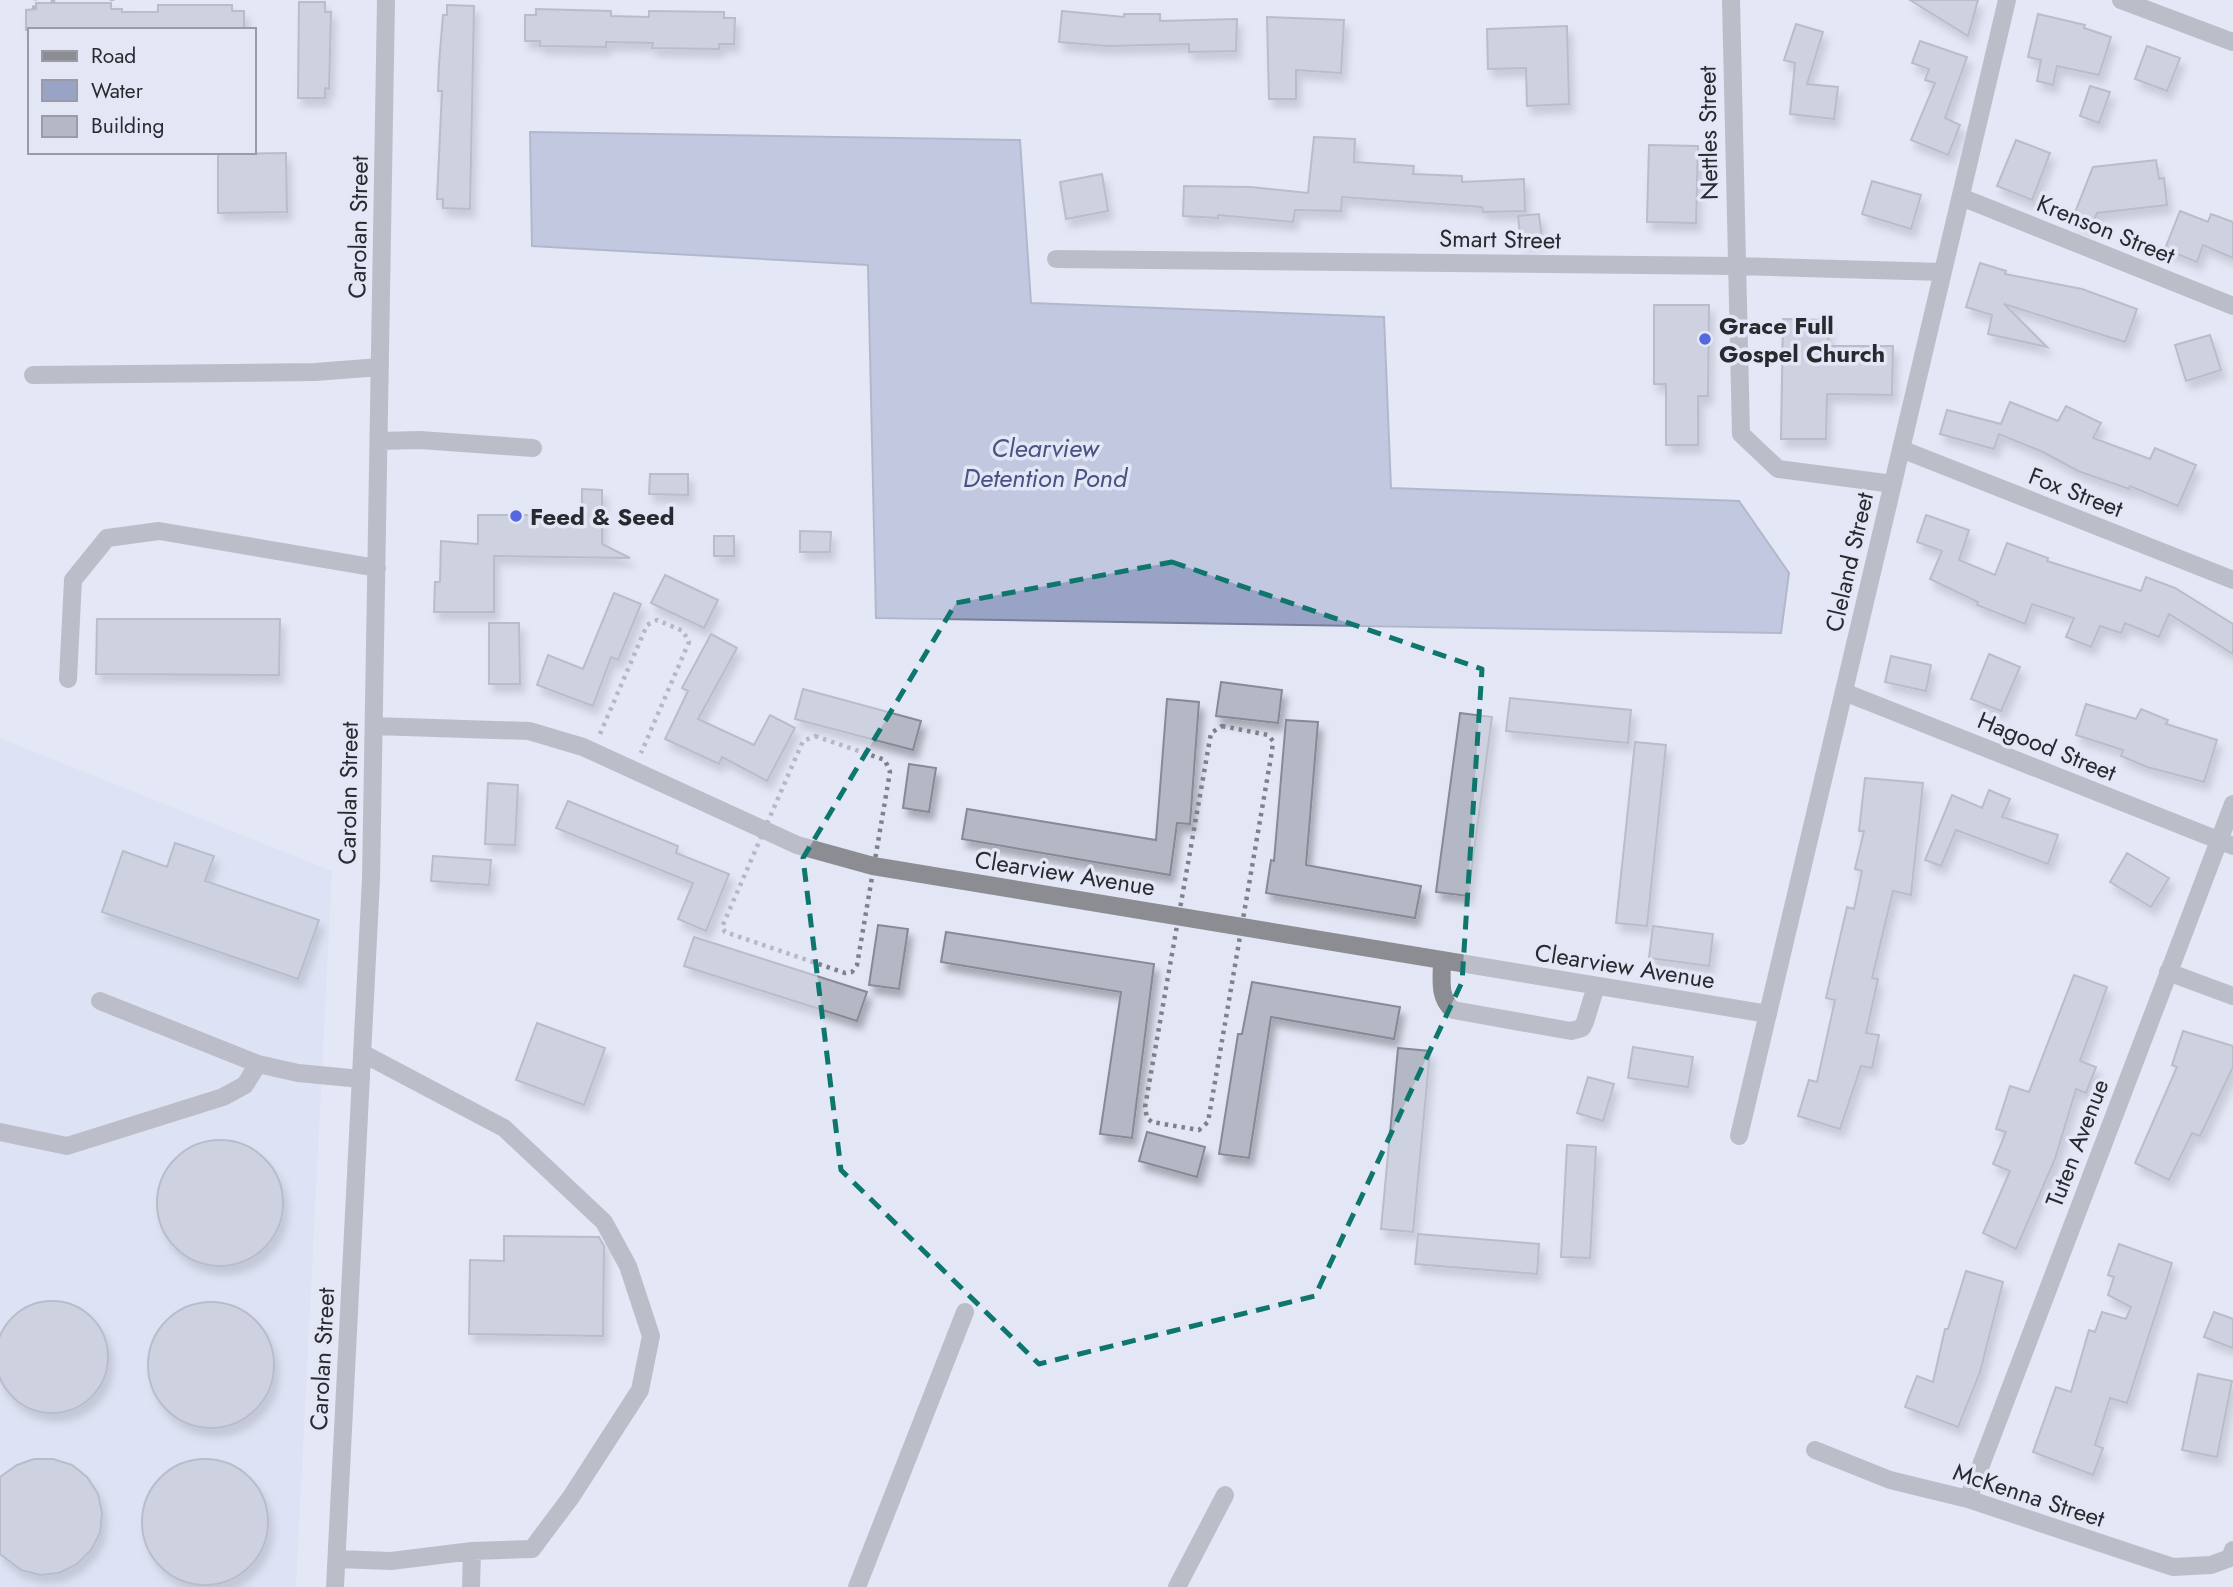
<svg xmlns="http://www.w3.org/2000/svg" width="2233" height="1587" font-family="Jost,sans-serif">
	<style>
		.built { fill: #d5dcf1 }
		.water { fill: #99a3c6; stroke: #777f99; stroke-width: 2 }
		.building { fill: #b4b8c5; stroke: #868a97; stroke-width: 2; filter: url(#shadow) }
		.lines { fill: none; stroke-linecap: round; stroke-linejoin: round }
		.path { stroke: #7e818a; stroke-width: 4.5; stroke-dasharray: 3.5 5; stroke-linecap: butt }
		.minor { stroke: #8b8d92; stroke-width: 18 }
		.marked { fill: none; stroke: #0f766e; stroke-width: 5; stroke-dasharray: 14 9; stroke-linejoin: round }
		.poi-dot { fill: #5568df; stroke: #e3e7f5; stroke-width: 2.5 }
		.labels { text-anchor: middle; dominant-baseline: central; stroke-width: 7; stroke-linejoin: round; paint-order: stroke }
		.street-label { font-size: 24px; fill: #292a30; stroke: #e3e7f5 }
		.poi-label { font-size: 24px; font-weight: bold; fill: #292a30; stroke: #e3e7f5; text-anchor: start }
		.water-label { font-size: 26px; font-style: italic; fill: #475384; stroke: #e3e7f5 }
	</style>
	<defs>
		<filter id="shadow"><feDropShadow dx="4.5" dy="8" stdDeviation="3.5" flood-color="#0004"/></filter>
	</defs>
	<rect width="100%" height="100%" fill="#e3e7f5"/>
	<path class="built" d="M0 738 332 871 296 1587H0Z"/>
	<path class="water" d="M530 132 1020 140 1031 303 1384 317 1391 488 1739 501 1789 573 1781 633 876 618 868 265 532 246Z"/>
	<path class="building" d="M1910 0H1978L1968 36Z
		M299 2H325V12H331L329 89 325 88V98H298Z
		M36 3H111V9H122V12H158V5H232V11H244V30H26V10L36 9Z
		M447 5 474 6 470 209 443 208V199H437L442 91H438L439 64 443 15H447Z
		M536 9 611 11V16L649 17V11L724 12V18H735L734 44H719V49L652 48 653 43 606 42V47L540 46V41H525V15H536Z
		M1062 11 1124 17V14H1160V21L1237 19 1236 51 1189 52V44L1108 46 1059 42Z
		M2038 14 2085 25 2084 28 2111 37 2099 75 2057 66 2053 85 2037 81 2041 60 2028 57Z
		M1267 17 1344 20 1341 73 1296 70V99H1269Z
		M1796 24 1823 32 1807 84 1838 87 1834 119 1790 114 1795 63 1784 60Z
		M1567 26 1569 104 1527 106 1526 68 1488 69 1487 29Z
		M1920 41 1967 57 1945 118 1960 125 1948 155 1911 140 1935 83 1925 80 1929 69 1912 63Z
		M2147 46 2180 58 2167 91 2135 79Z
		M2090 86 2110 92 2099 123 2080 116Z
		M1314 137 1355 139 1354 162 1414 166 1413 174 1462 176V182L1524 179 1525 211 1483 212 1482 207 1342 197 1341 211 1295 210 1293 222 1218 215V218L1183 216 1184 186 1250 187 1308 193Z
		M2016 140 2050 153 2032 200 1997 186Z
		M1649 145 1698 146 1696 223 1647 222Z
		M286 153 287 212 218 213V154Z
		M2156 160 2159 179 2164 178 2167 205 2097 213 2091 227 2072 220 2093 167Z
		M1102 174 1108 211 1066 219 1060 182Z
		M1872 181 1921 195 1911 229 1862 214Z
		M2180 211 2208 222 2211 214 2233 222V258L2203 245 2197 262 2165 249Z
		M1539 214 1542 240 1521 243 1518 216Z
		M1980 263 2006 271 2005 274 2082 289 2137 309 2125 342 2004 304 2047 347 1988 334 1992 315 1966 307Z
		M1654 305H1709L1708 396H1698V445H1666V384H1654Z
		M1783 319 1828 320V346H1893L1892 395 1827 394 1826 439H1781Z
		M2210 335 2221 370 2186 381 2175 345Z
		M2010 402 2058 421 2066 406 2101 423 2093 438 2150 459 2155 448 2196 465 2178 506 2130 486 2129 489 2078 471 2043 452 1999 434 1994 449 1940 434 1947 410 2001 424Z
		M650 474H688V495L649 494Z
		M582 489 602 490V544L630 558 494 556V612H434L435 582H440L441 541 478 544V515H582Z
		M1926 515 1969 530 1959 560 1995 575 2007 543 2048 558 2047 561 2141 591 2146 577 2175 588 2233 624V654L2169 614 2159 637 2125 623 2121 633 2100 626 2091 647 2066 637 2074 618 2032 604 2025 624 1977 605 1978 602 1930 579 1942 551 1917 542Z
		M800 531 831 532 830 552H800Z
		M714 536H734V556H714Z
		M665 575 718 600 704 628 651 603Z
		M614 593 641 604 618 660 611 657 593 706 537 685 548 655 583 669Z
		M97 619H280L279 675 96 674Z
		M489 623H519L520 684H489Z
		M711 634 737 648 698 719 754 745 770 715 795 728 767 781 722 757 719 764 665 739 688 691 682 688Z
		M1989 654 2020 667 2001 711 1971 699Z
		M1891 656 1931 665 1926 691 1885 682Z
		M1221 682 1282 690 1278 723 1216 716Z
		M803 689 921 721 913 750 795 719Z
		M1510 698 1631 710 1628 743 1506 731Z
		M1167 699 1199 702 1190 824 1177 823 1170 875 962 839 967 809 1156 840Z
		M2086 704 2136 719 2141 709 2168 720 2166 724 2217 740 2204 782 2147 767 2121 756 2123 750 2076 735Z
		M1460 713 1492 717 1468 896 1436 892Z
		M1286 720 1318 722 1306 865 1421 886 1415 918 1266 893 1271 860 1274 861Z
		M1635 742 1666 745 1647 926 1616 923Z
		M909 764 936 768 929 812 903 808Z
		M1865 778 1923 783 1911 895 1893 891 1872 978 1878 979 1866 1033 1879 1035 1872 1068 1861 1066 1840 1129 1798 1116 1809 1080 1817 1082 1835 1000 1826 998 1847 907 1854 909 1862 871 1855 869 1864 831H1859Z
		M488 783 518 785 515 845 485 844Z
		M1989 790 2010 799 2002 817 2058 835 2048 864 1956 830 1941 866 1925 860 1952 795 1982 808Z
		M568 801 678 846 676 853 729 874 706 931 678 919 693 883 556 828Z
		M175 843 214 856 205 881 319 920 298 979 102 912 123 851 167 867Z
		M2127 853 2169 878 2151 907 2110 882Z
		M433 856 491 860 489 885 431 881Z
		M878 925 908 929 899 989 869 985Z
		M1653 926 1713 934 1709 966 1649 958Z
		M946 932 1154 964 1132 1138 1100 1134 1121 992 941 962Z
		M694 937 867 992 857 1021 684 966Z
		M2074 975 2107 987 2080 1061 2096 1067 2086 1093 2076 1089 2055 1159 2016 1249 1983 1233 2010 1171 1993 1164 2006 1132 1996 1129 2010 1086 2029 1092Z
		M1252 982 1400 1007 1394 1039 1271 1017 1249 1158 1219 1154 1238 1034H1242Z
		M537 1023 605 1048 584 1105 516 1080Z
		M2183 1031 2233 1046V1067L2200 1136 2192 1133 2169 1180 2135 1163 2177 1067 2172 1065Z
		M1633 1047 1693 1057 1688 1087 1628 1078Z
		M1398 1048 1430 1051 1413 1232 1381 1229Z
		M1588 1077 1614 1084 1603 1121 1577 1113Z
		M1147 1132 1205 1147 1197 1177 1139 1161Z
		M157 1203a63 63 0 1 1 126 0a63 63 0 1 1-126 0Z
		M1567 1145 1596 1147 1590 1258 1561 1257Z
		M1418 1234 1539 1244 1537 1274 1415 1264Z
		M504 1236 599 1237 604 1246 603 1336 469 1334 470 1260 504 1261Z
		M2119 1244 2172 1263 2127 1403 2110 1398 2095 1445 2103 1448 2093 1475 2033 1452 2056 1387 2071 1392 2089 1330 2095 1332 2102 1312 2126 1319 2131 1307 2108 1295 2114 1277 2108 1275Z
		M1966 1271 2003 1282 1980 1372 1958 1427 1905 1407 1917 1376 1933 1382 1945 1329H1948Z
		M-4 1357a56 56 0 1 1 112 0a56 56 0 1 1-112 0Z
		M148 1365a63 63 0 1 1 126 0a63 63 0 1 1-126 0Z
		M2214 1312 2233 1319V1348L2204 1337Z
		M2198 1374 2232 1381 2217 1457 2182 1450Z
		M34 1459H53L72 1465 87 1477 98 1494 102 1513 100 1533 91 1550 77 1564 59 1573 40 1575 21 1570 0 1554V1477L17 1465Z
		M142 1522a63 63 0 1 1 126 0a63 63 0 1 1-126 0Z"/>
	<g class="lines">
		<path class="path" d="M112 0V1
			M53 3V0
			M34 9 35 0
			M1222 726 1268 735 1273 741 1272 751 1208 1122 1199 1130 1152 1122 1147 1118 1145 1107 1211 733Z
			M600 734 647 625 657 620 683 631 689 642 641 753
			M815 736 885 760 890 772 857 965 852 972 845 973 725 932 722 927 803 741Z"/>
		<path class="minor" d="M1731 0 1741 434 1778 469 1893 484
			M2121 0 2233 42
			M1961 197 2233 306
			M1056 259 1735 266 1943 272
			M33 375 315 372 380 367
			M379 441 420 440 533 448
			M1901 449 2233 580
			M68 679 73 580 107 538 159 531 377 568
			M1844 692 2233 846
			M374 726 529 731 583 747 797 845 873 866 1768 1014
			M1442 960C1442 979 1438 997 1453 1010L1571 1031 1582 1028 1585 1022 1596 986
			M2168 972 2233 996
			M100 1001 258 1064 298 1073 361 1079
			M362 1053 504 1128 604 1222 628 1266 651 1336 640 1390 571 1497 532 1549 472 1551
			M0 1132 67 1146 223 1097 245 1085 258 1064
			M1739 1136 2007 0
			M1815 1450 1890 1480 1968 1499 2173 1567 2211 1565 2230 1558 2233 1550
			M1968 1499 2233 804
			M337 1559 391 1561 472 1551 471 1587
			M335 1587 371 879 386 0
			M857 1587 965 1312
			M1177 1587 1225 1495"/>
	</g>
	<path d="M0 0H2233V1587H0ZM1172 562 1482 669 1462 982 1315 1296 1039 1364 841 1170 803 858 956 603Z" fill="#e3e7f5" fill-opacity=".55" fill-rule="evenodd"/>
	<path class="marked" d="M1172 562 1482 669 1462 982 1315 1296 1039 1364 841 1170 803 858 956 603Z"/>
	<g class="poi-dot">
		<circle cx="1705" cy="339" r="7"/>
		<circle cx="516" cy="516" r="7"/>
	</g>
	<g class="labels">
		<g class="street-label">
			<text transform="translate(1708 133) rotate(-91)">Nettles Street</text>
			<text transform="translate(358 227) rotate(-89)">Carolan Street</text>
			<text transform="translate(2106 229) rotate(22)">Krenson Street</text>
			<text transform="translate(1500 239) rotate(1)">Smart Street</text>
			<text transform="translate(2076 492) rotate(21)">Fox Street</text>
			<text transform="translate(1849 562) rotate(-77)">Cleland Street</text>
			<text transform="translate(2047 746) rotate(22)">Hagood Street</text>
			<text transform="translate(348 793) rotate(-89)">Carolan Street</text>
			<text transform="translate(1065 873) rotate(9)">Clearview Avenue</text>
			<text transform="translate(1625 966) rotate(9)">Clearview Avenue</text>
			<text transform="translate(2077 1143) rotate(-69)">Tuten Avenue</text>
			<text transform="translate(322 1359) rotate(-87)">Carolan Street</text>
			<text transform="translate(2029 1495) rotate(18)">McKenna Street</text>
		</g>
		<g class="poi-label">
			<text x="1719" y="325">Grace Full<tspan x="1719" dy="28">Gospel Church</tspan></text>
			<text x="530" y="516">Feed &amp; Seed</text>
		</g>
		<g class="water-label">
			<text x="1045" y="448">Clearview<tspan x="1045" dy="30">Detention Pond</tspan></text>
		</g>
	</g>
	<rect x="28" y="28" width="228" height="126" fill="#e3e7f5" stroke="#999ba6" stroke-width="2"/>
	<rect x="42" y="51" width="35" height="10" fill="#8b8d92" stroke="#999ba6" stroke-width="2"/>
	<text x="91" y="63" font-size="21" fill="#292a30">Road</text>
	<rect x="42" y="80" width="35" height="21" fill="#99a3c6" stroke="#999ba6" stroke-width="2"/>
	<text x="91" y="98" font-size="21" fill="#292a30">Water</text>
	<rect x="42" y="116" width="35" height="21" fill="#b4b8c5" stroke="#999ba6" stroke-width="2"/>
	<text x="91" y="133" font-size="21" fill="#292a30">Building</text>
</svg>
